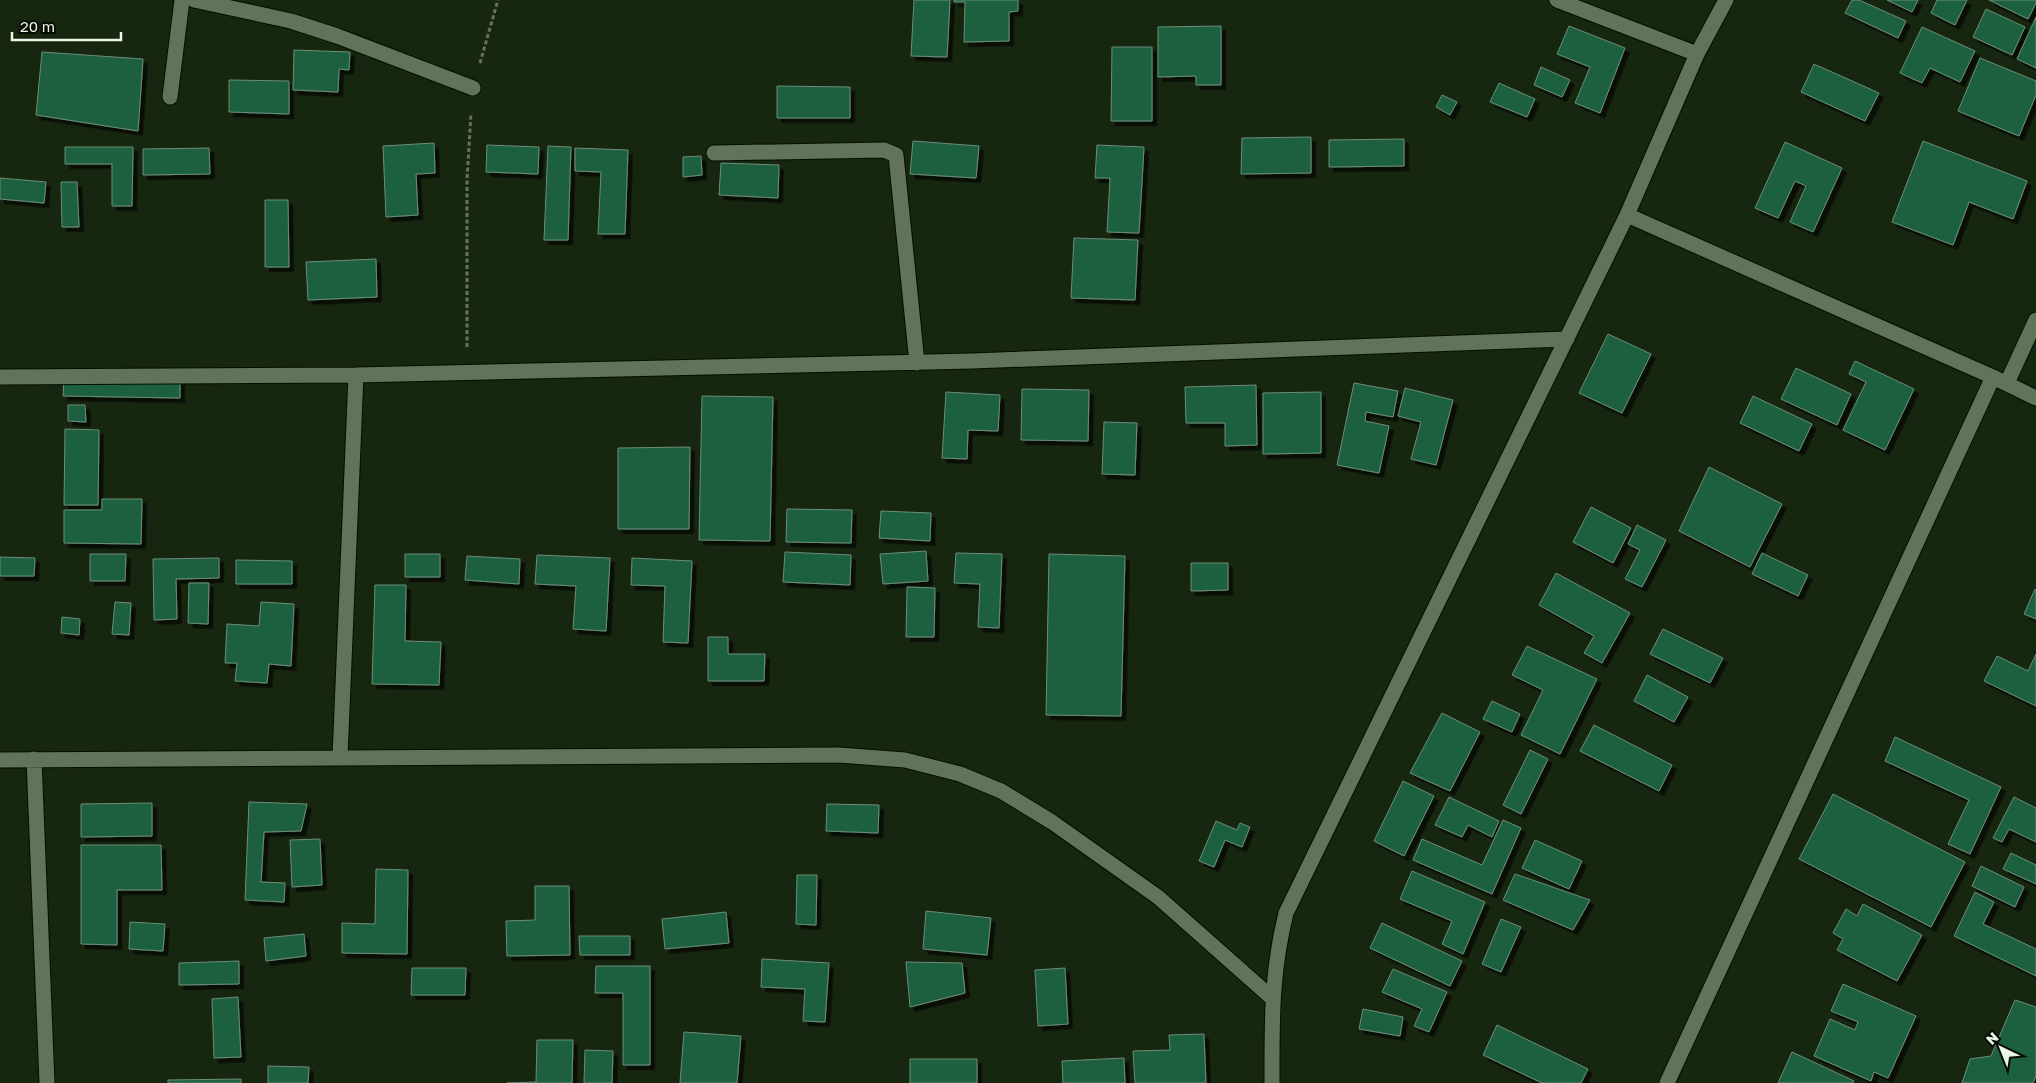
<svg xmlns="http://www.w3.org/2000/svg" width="2036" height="1083" font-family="'Golos Text',sans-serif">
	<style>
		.building { fill: #1b6140; stroke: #6d8d7a; filter: url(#shadow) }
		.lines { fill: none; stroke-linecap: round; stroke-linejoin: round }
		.minor-casing { stroke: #030f00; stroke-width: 17 }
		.path { stroke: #65725e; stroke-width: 3; stroke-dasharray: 4 2.5; stroke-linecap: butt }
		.minor { stroke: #617358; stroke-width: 15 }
	</style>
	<defs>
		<filter id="shadow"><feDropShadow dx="4.5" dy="4.5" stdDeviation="0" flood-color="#0009"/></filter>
	</defs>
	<rect width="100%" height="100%" fill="#17260f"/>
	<path class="building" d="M914 0H950L947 57 911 56Z
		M954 0H1018V11L1009 12V41L964 42 965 2H954Z
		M1852 0H1859L1906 21 1898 38 1845 13Z
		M1887 0H1918L1912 12Z
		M1937 0H1967L1955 25 1931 13Z
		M1989 0H2036V3L2028 19Z
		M1986 9 2025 27 2012 55 1973 37Z
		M2036 17V68L2017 59Z
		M1221 26V85H1196V76L1158 77V27Z
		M1569 26 1625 48 1600 113 1575 103 1590 67 1557 54Z
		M1922 27 1975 51 1960 82 1930 68 1922 83 1900 73Z
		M1112 47H1152V121H1111Z
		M294 50 350 52 349 70 339 69 338 92 293 90Z
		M42 52 143 59 138 131 36 115Z
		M1980 58 2036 81V95L2019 136 1958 111Z
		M1814 64 1879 93 1865 121 1801 92Z
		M1541 67 1570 80 1562 97 1534 85Z
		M229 80 289 81V114L229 112Z
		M1499 83 1535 99 1527 117 1490 102Z
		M777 86 850 87V118H777Z
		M1442 95 1457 102 1450 115 1436 107Z
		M1311 137V173L1241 174 1242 138Z
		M1404 139V166L1329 167V140Z
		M913 141 979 146 976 178 910 174Z
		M1923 141 2027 181 2013 219 1969 202 1953 245 1892 222Z
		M1785 142 1842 168 1813 232 1790 222 1806 186 1795 181 1778 218 1755 208Z
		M434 143 435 173 416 174 418 215 386 217 383 146Z
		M487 145 539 147 538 174 486 172Z
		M1097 145 1144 147 1139 233 1107 232 1110 178H1095Z
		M548 146 571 147 568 240H544Z
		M65 147H133L132 206H112V164H65Z
		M209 148 210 174 143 175V149Z
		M575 148 628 150 625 234H598L601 172 575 171Z
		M701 156 702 175 683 177V157Z
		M721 163 779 165 778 198 719 195Z
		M0 178 46 182 44 203 0 199Z
		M61 182H77L79 227H62Z
		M265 200H288L289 267H265Z
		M1074 238 1138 240 1135 300 1071 298Z
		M376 259 377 297 308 300 306 262Z
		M1608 334 1651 354 1622 413 1579 393Z
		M1855 361 1914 389 1885 450 1843 430 1866 382 1849 374Z
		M1796 368 1851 394 1837 425 1781 399Z
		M64 379 180 381V398L63 396Z
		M1354 383 1398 391 1393 417 1366 412 1365 421 1389 426 1379 473 1337 465Z
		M1256 385 1257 445 1225 446V423H1186L1185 387Z
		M1405 388 1453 400 1436 465 1411 459 1421 422 1398 416Z
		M1022 389 1089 390 1088 441 1021 440Z
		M946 392 1000 395 998 431 968 430 967 459 942 458Z
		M1321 392V453L1263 454V393Z
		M702 396 773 397 770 541 699 540Z
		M1753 396 1812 424 1799 451 1740 423Z
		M68 405H85L86 422 68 421Z
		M1104 422 1137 423 1135 475 1102 474Z
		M65 429 99 430 98 505H64Z
		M690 447 689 529H618V448Z
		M1709 467 1782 504 1750 567 1679 531Z
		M102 499H142L141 544 64 543V510H102Z
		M1591 507 1631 528 1613 563 1573 542Z
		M787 509 852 510 851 543 786 542Z
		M881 511 931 513 930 541 879 538Z
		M1637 525 1666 540 1642 587 1625 579 1640 550 1628 544Z
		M926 551 928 581 883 584 880 554Z
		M785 552 851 555 850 585 783 582Z
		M956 553 1002 554 999 628 978 627 980 584 954 583Z
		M1762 553 1808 575 1798 596 1752 574Z
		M90 554H126L125 581H90Z
		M405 554H440V577H405Z
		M1049 554 1125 556 1121 716 1046 715Z
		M537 555 610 558 606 631 573 629 576 586 535 584Z
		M467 556 520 559 519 584 465 580Z
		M0 557 35 558 34 576H0Z
		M219 558V578L176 579 177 619 154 620 153 559Z
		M632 558 692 561 688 643 663 642 665 586 631 585Z
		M236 560 292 561V584H236Z
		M1191 563H1228V590L1191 591Z
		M1556 573 1630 613 1602 663 1584 653 1594 636 1539 605Z
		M189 583H209L208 624 188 623Z
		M375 585H406L405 641 441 642 439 685 372 684Z
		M907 587 935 588 934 637H906Z
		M2035 589 2036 590V619L2024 614Z
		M115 602 131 603 129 635 112 634Z
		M261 602 294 604 291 666 269 664 267 683 235 681 237 663H225L227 624 259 626Z
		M62 617 80 619 79 635 61 633Z
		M1663 629 1723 658 1710 683 1650 654Z
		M708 637H728V654H765L764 681H708Z
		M1527 646 1597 679 1560 754 1521 735 1543 690 1512 675Z
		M2036 654V706L1984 681 1997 656 2028 671Z
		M1647 675 1688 697 1674 722 1634 701Z
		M1492 701 1520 714 1512 732 1483 719Z
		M1442 713 1480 732 1450 791 1410 773Z
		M1594 725 1672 765 1659 791 1580 751Z
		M1895 737 2001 787 1970 854 1948 844 1969 800 1885 761Z
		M1530 750 1548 759 1521 814 1503 805Z
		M1403 781 1434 796 1404 856 1374 841Z
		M1833 794 1965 862 1931 927 1799 859Z
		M1449 797 1499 821 1492 837 1468 825 1462 837 1435 825Z
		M2014 797 2036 808V842L2009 829 2002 842 1993 838Z
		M249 802 307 804 301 831 264 832 261 882 285 883 284 902 245 900Z
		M152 803V836L81 837V804Z
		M827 804 879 805 878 833 826 831Z
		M1503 820 1521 828 1492 894 1413 860 1422 839 1482 865Z
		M1216 821 1237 830 1240 823 1250 827 1242 847 1225 840 1214 867 1199 861Z
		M320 839 322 885 292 887 290 840Z
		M1535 840 1582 861 1569 889 1522 868Z
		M81 845H161L162 890H117V945L81 944Z
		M2011 853 2036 865V884L2003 869Z
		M1981 866 2024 887 2015 907 1972 886Z
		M376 869 408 870 407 954 342 953V923L375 924Z
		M1412 871 1485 902 1463 954 1442 944 1452 921 1400 899Z
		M1515 874 1590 900 1573 930 1503 900Z
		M797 875H817L816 925 796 924Z
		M535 886H569L570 955 507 956 506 921 535 920Z
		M1975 892 1994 902 1983 924 2036 949V976L1954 936Z
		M1863 904 1922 935 1897 981 1837 950 1843 939 1833 933 1846 909 1857 916Z
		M926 911 991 918 987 955 923 949Z
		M726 912 729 943 665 949 662 919Z
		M1501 919 1521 927 1501 972 1482 964Z
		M130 922 165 924 163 951 129 949Z
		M1382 923 1462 961 1450 986 1370 948Z
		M304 934 306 956 266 961 264 938Z
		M579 936H630V955H580Z
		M762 959 829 963 825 1022 803 1021 805 989 761 987Z
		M239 961V984L179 985V963Z
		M906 962 962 963 965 993 910 1007Z
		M596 966H650V1065H623V993H595Z
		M412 968H466L465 995H411Z
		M1065 968 1068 1024 1038 1026 1035 970Z
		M1393 969 1447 992 1429 1032 1414 1026 1422 1009 1382 992Z
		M1843 984 1916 1016 1888 1078 1874 1072 1871 1081 1814 1056 1830 1019 1855 1030 1858 1022 1831 1011Z
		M238 997 241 1057 214 1058 212 999Z
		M2015 1000 2036 1007V1076L2033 1083H1962L1970 1059 1991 1056Z
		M1363 1009 1403 1017 1400 1036 1359 1029Z
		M1497 1025 1588 1069 1581 1083H1542L1483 1055Z
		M684 1032 741 1036 737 1083H680Z
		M1204 1034 1206 1083H1135L1133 1051 1170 1050 1169 1035Z
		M537 1040H573L572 1083H507L536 1082Z
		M585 1050 613 1051 612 1083H584Z
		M1792 1052 1854 1081 1853 1083H1778Z
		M1124 1058 1125 1083H1063L1062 1061Z
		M910 1059H977V1083H910Z
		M268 1066 309 1067 308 1083H268Z
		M241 1079V1083H168V1080Z"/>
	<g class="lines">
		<g class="minor-casing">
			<path id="minor" d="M194 0 291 21 337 36 473 88
				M1557 0 1697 54
				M170 97 182 0
				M714 153 884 150 896 155 917 363
				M1627 215 1993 377 2036 398
				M0 377 356 375 972 361 1567 339
				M2007 383 2036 320
				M340 757 356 375
				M34 759 47 1083
				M0 760 839 755 905 760 960 774 1001 791 1052 822 1158 897 1272 998
				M1272 1083C1272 1021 1271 974 1286 913L1627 215 1697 54 1726 0
				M1667 1083 1993 377"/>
		</g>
		<path class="path" d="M480 63 498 0
			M467 347V180L471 113"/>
		<use href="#minor" class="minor"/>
	</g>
	<g transform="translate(2001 1048) rotate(317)" stroke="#070d04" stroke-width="4" paint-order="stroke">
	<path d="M0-4L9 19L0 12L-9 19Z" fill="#ecf6e7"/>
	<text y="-8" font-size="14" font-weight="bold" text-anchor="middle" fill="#ecf6e7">N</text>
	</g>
	<path d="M12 32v8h109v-8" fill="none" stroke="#ecf6e7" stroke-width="2.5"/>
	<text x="20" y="32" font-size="15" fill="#ecf6e7" stroke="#070d04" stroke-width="4" paint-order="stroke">20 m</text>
</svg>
